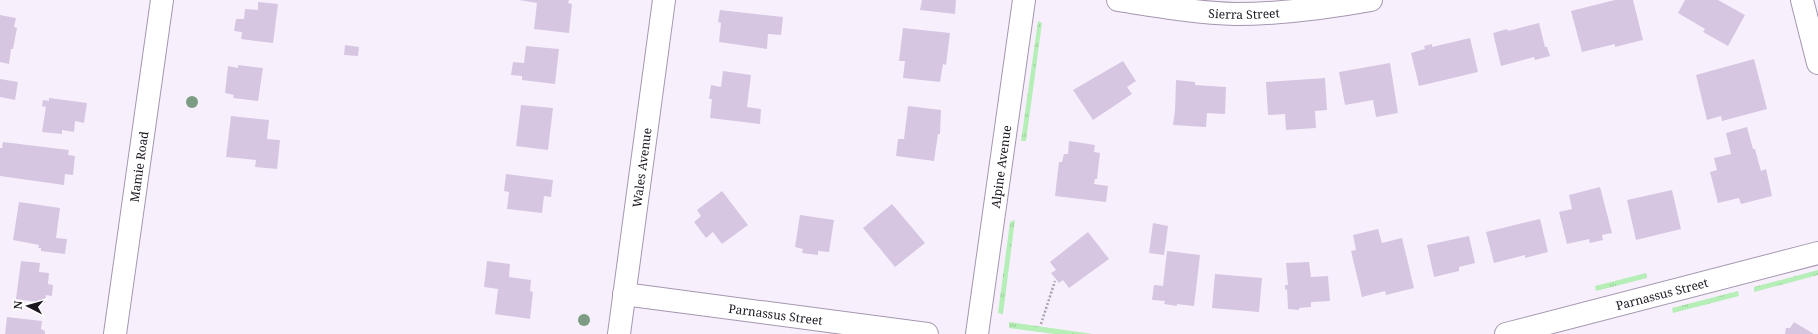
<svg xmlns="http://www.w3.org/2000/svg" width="1818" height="334" font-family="'Noto Serif',serif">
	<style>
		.grass { fill: url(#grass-tufts) }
		.building { fill: #d6c6e2 }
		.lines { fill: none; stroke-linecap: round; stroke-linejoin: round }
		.minor-casing { stroke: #a596b0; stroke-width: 24 }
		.path { stroke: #a8a2ad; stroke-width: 2.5; stroke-dasharray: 2 2; stroke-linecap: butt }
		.minor { stroke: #fff; stroke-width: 22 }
		.tree { fill: #7d9c85 }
		.labels { text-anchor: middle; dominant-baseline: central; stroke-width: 3.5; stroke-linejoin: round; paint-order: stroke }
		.street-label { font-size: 12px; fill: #1c1620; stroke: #fff }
	</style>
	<defs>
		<pattern id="grass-tufts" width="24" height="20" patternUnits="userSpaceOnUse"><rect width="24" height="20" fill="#b5efb7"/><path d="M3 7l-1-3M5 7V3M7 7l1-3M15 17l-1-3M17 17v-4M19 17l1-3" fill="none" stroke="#9bcc9d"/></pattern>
	</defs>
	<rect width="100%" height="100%" fill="#f7f0fc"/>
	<path class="grass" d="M1038 21 1042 23 1026 141H1021Z
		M1015 220 1003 314 998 313 1010 222Z
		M1818 270V275L1754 292V287Z
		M1646 273 1647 278 1596 291 1595 286Z
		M1738 291 1739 296 1673 313 1672 308Z
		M1009 322 1093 334H1055L1009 328Z"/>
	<path class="building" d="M519 0H569L568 3 572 4 569 33 534 29 537 3Z
		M922 0H956L955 14 920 10Z
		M1615 0H1633L1643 40 1615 47V44L1582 52 1571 11Z
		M1685 0H1718L1745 15 1728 46 1703 32 1705 29 1678 13Z
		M258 2 278 4 273 43 241 39 242 32 234 31 236 19H244L245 9 258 10Z
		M720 10 783 17 781 35 768 34 767 49 719 42 721 23 718 22Z
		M0 15 16 18 14 27 17 28 13 49H11L9 64 0 62Z
		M1539 23 1545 47H1547L1550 56 1535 60 1534 57 1501 66 1493 33 1507 29 1508 31Z
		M903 28 950 33 946 65 943 64 940 82 903 78 905 61H899Z
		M1470 38 1478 72 1419 86 1411 53 1425 49 1424 46 1432 44V47Z
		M345 45 359 47 358 56 344 55Z
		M526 46 559 49 555 84 522 80V76L511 75 513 62 524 63Z
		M1754 59 1767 109 1722 121 1721 116 1707 120 1696 75Z
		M1123 61 1136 81 1127 87 1132 94 1093 120 1073 90Z
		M1390 63 1398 113 1376 117 1373 100 1345 105 1339 72Z
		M238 65 263 68 258 101 233 98 234 95 225 93 228 66 238 68Z
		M723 71 751 75 747 107 761 109 760 124 710 118 712 99H709L711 85 721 87Z
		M1325 78 1327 110 1315 111 1316 128 1286 130 1285 114 1268 115 1266 82Z
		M0 79 18 82 15 100 0 97Z
		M1176 80 1195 82V85L1226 87 1225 114 1207 113 1206 127 1173 125 1175 111Z
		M49 98 87 103 84 123 75 121 74 132 62 130V134L42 132 46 107 42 106 43 100 49 101Z
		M521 105 553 108 548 150 516 146Z
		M908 106 941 110 940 134H938L934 161 896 156 898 139H904Z
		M231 116 269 120 267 139 280 140 277 169 255 167 256 160 226 157Z
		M1747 127 1753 149H1755L1761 171 1766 169 1772 196 1741 204 1739 198 1718 203 1710 172 1717 170 1714 158 1731 154 1726 133Z
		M1069 141 1095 145 1094 152 1100 153 1097 179H1095L1094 184 1108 186 1106 202 1055 196 1059 162H1062L1064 154H1068Z
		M3 142 69 150 68 155 75 156 73 175 65 174 64 185 0 176V148H2Z
		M506 174 553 180 551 197 544 196 542 213 507 209 509 192 504 191Z
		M1600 187 1612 233 1602 235 1603 240 1590 243 1589 239 1567 244 1559 212 1572 209 1569 195Z
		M1672 190 1681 229 1636 240 1627 200Z
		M722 191 748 225 722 244 713 232 706 238 694 222 701 216 697 210Z
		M19 202 60 208 56 238 67 239 65 254 41 251V248H38L39 245 13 240Z
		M892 204 925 243 895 267 863 228Z
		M800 215 834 220 829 252 818 251V255L802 253 803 249 795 247Z
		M1540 219 1548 252 1525 258V255L1494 263 1486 232Z
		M1153 223 1168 226 1164 255 1149 253Z
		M1378 229 1382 243 1402 238 1414 288 1386 295 1385 291 1362 297 1351 251 1356 250 1353 235Z
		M1088 232 1109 259 1069 288 1063 280 1059 283 1051 273 1056 270 1050 262Z
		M1469 236 1475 263 1459 267V271L1434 277 1427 245Z
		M1167 251 1200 255 1194 306 1177 304V306L1164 304 1165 301 1152 300 1154 285 1163 286Z
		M21 261 40 263 39 272 49 273 48 284 53 285 52 296 46 295 45 303 16 299Z
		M487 261 510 264 509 277 531 280 530 291 533 292 530 319 495 314 498 289 484 287Z
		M1309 262 1311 277 1328 276 1330 301 1311 302V307L1299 308V310L1288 309 1287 289 1285 290V285H1288L1286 263Z
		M1215 274 1262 278 1259 312 1212 308Z
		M7 317 42 321 41 329 45 331V334H5Z
		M1794 322 1814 334H1785L1786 328H1790Z"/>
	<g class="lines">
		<g class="minor-casing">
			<g id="minor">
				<path id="s1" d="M1118 0C1157 6 1197 13 1236 14 1281 14 1327 8 1371 0"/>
				<path d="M1802 0 1818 63"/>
				<path id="s2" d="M624 294 927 334"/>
				<path id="s3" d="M115 334 162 0"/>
				<path id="s4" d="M619 334 664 0"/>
				<path id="s5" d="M977 334 1024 0"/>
				<path id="s6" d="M1506 334 1818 253"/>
			</g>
		</g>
		<path class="path" d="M1041 324 1055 281"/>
		<use href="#minor" class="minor"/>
	</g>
	<g class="tree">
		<circle cx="192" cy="102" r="6"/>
		<circle cx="584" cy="320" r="6"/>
	</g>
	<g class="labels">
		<g class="street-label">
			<text stroke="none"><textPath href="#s1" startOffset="127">Sierra Street</textPath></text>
			<text stroke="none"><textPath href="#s3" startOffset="169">Mamie Road</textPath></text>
			<text stroke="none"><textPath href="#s4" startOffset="168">Wales Avenue</textPath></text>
			<text stroke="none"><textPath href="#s5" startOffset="169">Alpine Avenue</textPath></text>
			<text stroke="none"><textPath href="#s6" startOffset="161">Parnassus Street</textPath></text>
			<text stroke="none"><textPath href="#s2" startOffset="153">Parnassus Street</textPath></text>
		</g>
	</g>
	<g transform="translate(28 306) rotate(276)" stroke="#ffffff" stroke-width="3" paint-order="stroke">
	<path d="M0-3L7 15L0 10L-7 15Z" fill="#1c1620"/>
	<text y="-6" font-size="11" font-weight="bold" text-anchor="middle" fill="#1c1620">N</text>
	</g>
</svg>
